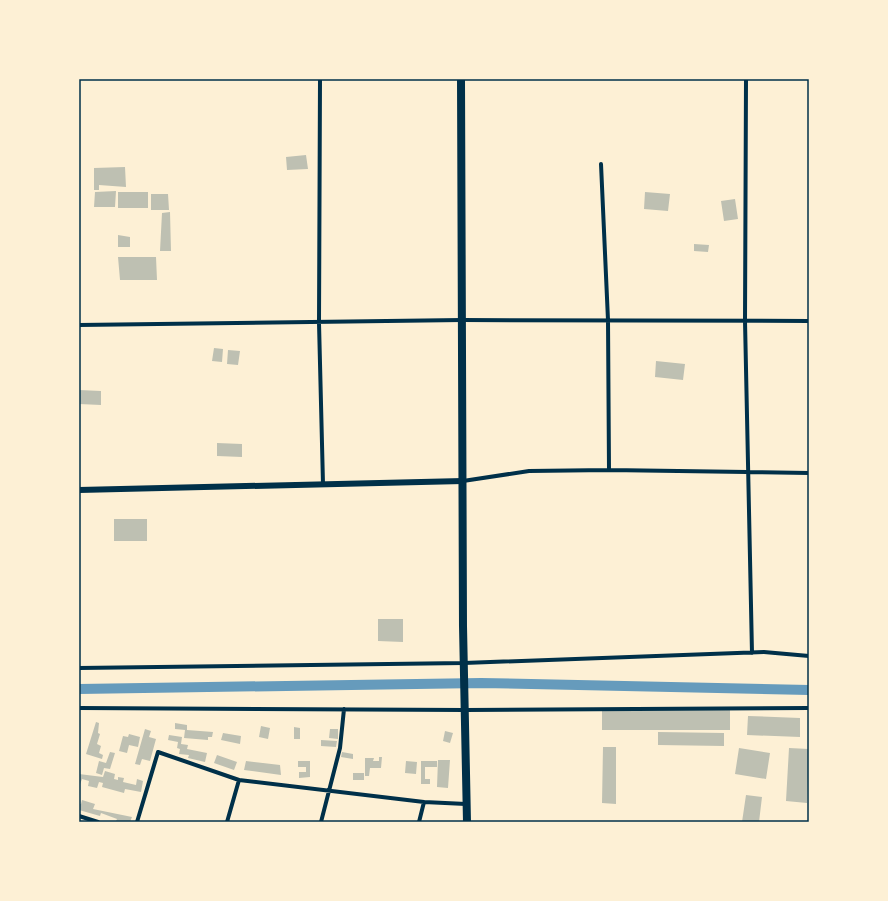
<svg xmlns="http://www.w3.org/2000/svg" width="888" height="901" font-family="Helvetica,sans-serif">
	<style>
		.lines { fill: none; stroke-linecap: round; stroke-linejoin: round }
		.canal { stroke: #669bbc; stroke-width: 10 }
		.building { fill: #bec0b2 }
		.minor { stroke: #003049; stroke-width: 4 }
		.tertiary { stroke: #003049; stroke-width: 6 }
		.primary { stroke: #003049; stroke-width: 8 }
		.neatline { fill: none; stroke: #003049; stroke-width: 1.5 }
	</style>
	<rect width="100%" height="100%" fill="#fdf0d5"/>
	<g class="lines">
		<path class="canal" d="M79 689 481 683 809 690"/>
	</g>
	<path class="building" d="M306 155 308 169 287 170 286 157Z
		M125 167 126 187 99 185V190H94V168Z
		M116 191 115 207H94L95 192Z
		M118 192H148V208H118Z
		M645 192 670 194 668 211 644 209Z
		M151 194H168L169 210H151Z
		M735 199 738 219 724 221 721 201Z
		M170 212 171 251H160L162 213Z
		M118 235 130 237V247H118Z
		M694 244 709 245 708 252 694 251Z
		M118 257H156L157 280H120Z
		M214 348 223 349 222 362 212 361Z
		M228 350 240 351 238 365 227 364Z
		M656 361 685 364 683 380 655 377Z
		M79 390 101 391V405L79 404Z
		M217 443 242 444V457L217 456Z
		M114 519H147V541H114Z
		M378 619H403V642L378 641Z
		M602 710H730V730H602Z
		M748 716 800 718V737L747 735Z
		M96 722 99 723 98 733 100 734 97 744 101 746 99 753 103 755 102 759 86 754Z
		M175 723 187 725V730L213 732 212 737H208V740L184 738 185 730 175 729Z
		M261 726 270 728 268 739 259 737Z
		M294 727 300 728V739H294Z
		M145 729 151 731 149 737 156 739 150 761 142 759 140 765 135 764Z
		M330 729H338V739L329 738Z
		M445 731 453 733 450 743 443 741Z
		M658 732 724 733V746L658 745Z
		M223 733 241 736 240 744 221 740Z
		M129 734 140 737 138 747 129 745 127 753 119 751 123 736 128 737Z
		M169 735 182 737 181 744 188 745 187 749 207 753 205 762 188 758 189 755 179 754 180 749 177 748 178 742 168 740Z
		M321 740 337 741 336 747 321 746Z
		M603 747H616V804L602 803Z
		M739 748 770 753 766 779 735 774Z
		M789 748 809 749 807 803 786 801Z
		M110 752 115 753 110 769 104 768 102 775 96 773 99 761 106 763Z
		M342 752 353 754V759L341 757Z
		M217 755 237 762 234 770 214 763Z
		M379 757H382L381 768H370L369 776H365V758H374L373 761H379Z
		M438 760H450L448 788 437 787Z
		M246 761 280 765 281 775 244 770Z
		M298 761H310V777L299 778V772H306V767H298Z
		M406 761 417 762 416 774 405 773Z
		M421 761H437V767H425V779H430V784H421Z
		M105 771 115 774 114 779 118 780V777L124 778 123 782 136 785 137 779 143 781 141 792 125 789 124 793 102 787 103 783 99 782 97 788 88 786 89 781 82 779 79 787V774L103 777Z
		M353 773H364V780H353Z
		M746 795 762 797 759 822H742Z
		M82 800 95 804 93 809 132 817 130 822H118L116 821 117 819 101 813 100 816 79 810V804H81Z"/>
	<g class="lines">
		<path class="minor" d="M320 79 319 323 323 484
			M746 79 745 321 752 653
			M601 164 608 320 609 470
			M79 325 462 320 809 321
			M463 481 529 471 609 470 809 473
			M79 668 464 663 764 652 809 656
			M79 708 465 710 809 708
			M79 816 98 822
			M137 822 158 752 239 780
			M227 822 239 780 424 802
			M321 822 340 748 344 709
			M419 822 424 802 466 804"/>
		<path class="tertiary" d="M79 490 463 481"/>
		<path class="primary" d="M461 79 463 626 467 822"/>
	</g>
	<rect width="888" height="901" fill="none" stroke="#fdf0d5" stroke-width="160"/>
	<rect x="80" y="80" width="728" height="741" class="neatline"/>
</svg>
